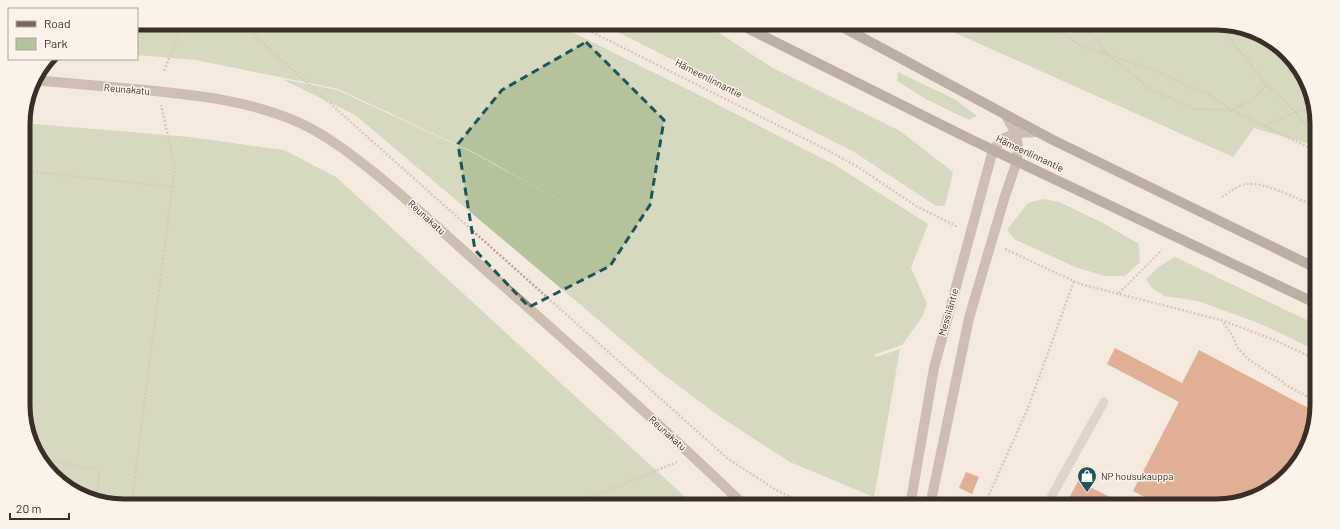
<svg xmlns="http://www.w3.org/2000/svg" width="1340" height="529" font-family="Barlow,sans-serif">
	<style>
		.green { fill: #b4c39c }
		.building { fill: #cb6942 }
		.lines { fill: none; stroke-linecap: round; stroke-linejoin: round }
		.path { stroke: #b8a492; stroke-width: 2.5; stroke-dasharray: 2 2; stroke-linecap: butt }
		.lane { stroke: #ccbaa8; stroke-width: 9 }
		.secondary { stroke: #a08979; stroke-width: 10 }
		.primary { stroke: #7b6659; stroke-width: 10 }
		.marked { fill: none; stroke: #1c555c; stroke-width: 3; stroke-dasharray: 8 5; stroke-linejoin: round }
		.labels { text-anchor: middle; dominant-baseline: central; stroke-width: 3; stroke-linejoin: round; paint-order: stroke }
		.street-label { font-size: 10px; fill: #392e28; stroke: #fbf3e9 }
		.poi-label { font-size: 10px; fill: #392e28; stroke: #fbf3e9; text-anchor: start }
		.rim { fill: none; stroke: #392e28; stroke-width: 5 }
	</style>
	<rect width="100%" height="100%" fill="#f3eadd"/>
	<path class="green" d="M137 23H554L703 97 835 165 928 224 911 268 927 304 922 317 902 345 873 355 876 357 900 349 874 497 790 462 719 416 659 371 355 115 282 79 337 90 474 153 622 235 475 153 338 89 196 60 137 55Z
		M600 23H704L771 67 900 131 953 172 945 206H936L854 152Z
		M933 23H1216L1249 28 1296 62 1316 110V146L1254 128 1233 157Z
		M898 72 956 100 977 116 969 120 926 99 897 81Z
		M23 123 189 137 284 150 336 177 695 506H124L91 501 48 471 25 425Z
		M1043 199 1059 202 1101 222 1139 244 1140 262 1125 276H1105L1075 267 1014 239 1007 230 1028 203Z
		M1175 257 1313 323V349L1261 324 1198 301 1164 296 1151 287 1146 279 1160 266Z"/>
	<path class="building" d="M1115 348 1182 383 1199 350 1312 410V438L1277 485 1223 506H1161L1133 491 1179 402 1107 364Z
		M966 472 979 477 972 494 959 488Z
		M1078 481 1128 506H1065Z"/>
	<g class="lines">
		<path class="path" d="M240 23 727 458 776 490 810 506
			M574 23 829 151 858 167 916 206 958 227
			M1050 23 1079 45 1107 54 1149 88 1193 109 1231 110 1251 101 1267 85
			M1083 23 1107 54 1164 74 1186 86 1208 93 1231 110 1316 151
			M1219 23 1234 44 1267 85 1295 112 1316 135
			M164 71 183 23
			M1263 127 1295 112 1315 107
			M24 171 173 187
			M1222 197C1230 192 1238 185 1247 184 1266 182 1297 199 1315 206
			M1005 249 1080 284 1221 320 1272 339 1313 358
			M1119 293 1162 250
			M1221 320 1232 335 1237 347 1248 359 1283 382 1284 384 1312 399
			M40 456 60 463 99 470 97 502
			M131 506 175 167 161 105
			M298 506 310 503 373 497 440 506
			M568 506 677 462
			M984 506 1028 408 1074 281"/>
		<path class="lane" d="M1046 506 1104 402"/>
		<path class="secondary" d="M33 80C70 83 108 87 145 90 198 95 251 101 300 123 328 136 352 155 376 174 409 201 441 230 473 259 565 340 657 421 745 506
			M910 506 934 368 993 150 1002 139 1016 133 1037 132
			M930 506 969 318 1005 196 1017 161 1018 147 1016 133 1005 114"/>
		<path class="primary" d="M737 23 972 140 1313 302
			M835 23 1053 140 1314 267"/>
	</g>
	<path d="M0 0H1340V529H0ZM586 42 664 120 650 205 610 266 529 307 475 250 458 144 502 90Z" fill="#f3eadd" fill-opacity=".55" fill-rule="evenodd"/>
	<path class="marked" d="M586 42 664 120 650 205 610 266 529 307 475 250 458 144 502 90Z"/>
	<defs>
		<g id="shop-pin" transform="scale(1)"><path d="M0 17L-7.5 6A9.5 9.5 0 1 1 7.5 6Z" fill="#1c555c" stroke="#fbf3e9"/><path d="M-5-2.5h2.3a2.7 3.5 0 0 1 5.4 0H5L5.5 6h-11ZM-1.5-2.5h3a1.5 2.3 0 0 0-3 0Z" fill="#fff"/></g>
	</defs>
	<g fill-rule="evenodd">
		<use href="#shop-pin" x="1087" y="476"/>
	</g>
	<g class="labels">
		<g class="street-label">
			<text transform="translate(709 78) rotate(27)">Hämeenlinnantie</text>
			<text transform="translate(127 89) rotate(5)">Reunakatu</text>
			<text transform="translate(1030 153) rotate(25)">Hämeenlinnantie</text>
			<text transform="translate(427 217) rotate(42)">Reunakatu</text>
			<text transform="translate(948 312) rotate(-74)">Messiläntie</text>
			<text transform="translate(668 433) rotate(42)">Reunakatu</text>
		</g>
		<g class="poi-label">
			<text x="1101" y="476">NP housukauppa</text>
		</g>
	</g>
	<path d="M0 0H1340V529H0ZM124 30H1216A94 94 0 0 1 1310 124V405A94 94 0 0 1 1216 499H124A94 94 0 0 1 30 405V124A94 94 0 0 1 124 30Z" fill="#fbf3e9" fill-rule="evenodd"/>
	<path class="rim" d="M124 30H1216A94 94 0 0 1 1310 124V405A94 94 0 0 1 1216 499H124A94 94 0 0 1 30 405V124A94 94 0 0 1 124 30Z"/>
	<rect x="8" y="8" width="130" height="52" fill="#fbf3e9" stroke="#ada49c"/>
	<rect x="16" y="21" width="20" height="6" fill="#7b6659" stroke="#ada49c"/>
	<text x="44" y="28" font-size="12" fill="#392e28">Road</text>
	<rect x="16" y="38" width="20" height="12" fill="#b4c39c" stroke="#ada49c"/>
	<text x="44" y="48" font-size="12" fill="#392e28">Park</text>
	<path d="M10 513v6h59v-6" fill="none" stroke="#392e28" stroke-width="2"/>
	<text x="16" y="513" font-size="12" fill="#392e28" stroke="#fbf3e9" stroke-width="3" paint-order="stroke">20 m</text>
</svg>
